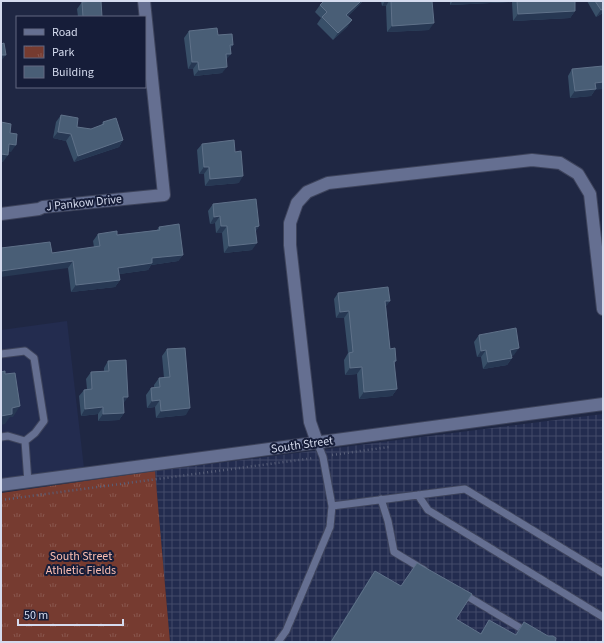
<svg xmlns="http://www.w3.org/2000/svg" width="604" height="643" font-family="'Source Sans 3',sans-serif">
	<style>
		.built { fill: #232c4f }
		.industrial { fill: url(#industrial-grid) }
		.park { fill: url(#park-tufts) }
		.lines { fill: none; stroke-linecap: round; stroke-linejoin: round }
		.lane-casing { stroke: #3e445c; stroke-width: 9 }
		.street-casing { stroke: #3e445c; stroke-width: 14 }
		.path { stroke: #59607a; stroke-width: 2.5; stroke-dasharray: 1 3; stroke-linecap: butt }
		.lane { stroke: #656f91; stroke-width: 7 }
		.street { stroke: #656f91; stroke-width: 12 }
		.wall { fill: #384f68 }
		.shaded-wall { fill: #273853 }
		.building { fill: #495e76; stroke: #5f7189 }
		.labels { text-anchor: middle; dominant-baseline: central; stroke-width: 4; stroke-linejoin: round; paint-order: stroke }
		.street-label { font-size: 12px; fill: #d5dbee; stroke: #161d39 }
		.park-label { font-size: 12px; fill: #fbbeb1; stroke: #161d39 }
	</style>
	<defs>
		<pattern id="industrial-grid" width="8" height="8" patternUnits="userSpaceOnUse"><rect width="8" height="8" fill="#232c4f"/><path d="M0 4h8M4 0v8" fill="none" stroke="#424a69"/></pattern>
		<pattern id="park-tufts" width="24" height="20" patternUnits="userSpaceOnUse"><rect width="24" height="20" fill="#763b30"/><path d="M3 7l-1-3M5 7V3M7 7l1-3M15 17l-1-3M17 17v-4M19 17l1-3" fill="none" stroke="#89574e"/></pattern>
	</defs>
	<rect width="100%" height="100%" fill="#1f2743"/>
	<path class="built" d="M67 321 84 468 1 479V330Z"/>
	<path class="industrial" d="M603 414V642H170L155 471Z"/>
	<path class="park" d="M155 471 170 642H1V493Z"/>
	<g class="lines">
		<g class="lane-casing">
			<path id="lane" d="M1 354 25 351 34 358 44 421 35 433 25 441 28 482
				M1 437 8 436 25 441
				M418 495 428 510 603 617
				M381 499 388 521 394 552 424 570
				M332 506 465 489 603 573
				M462 593 527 632
				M278 642 286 631 330 527 332 506 323 457 317 442"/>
		</g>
		<g class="street-casing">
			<path id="street" d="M1 214 39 209 43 207 164 195 144 1
				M317 442 310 422 290 245V223L297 203 307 192 328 183 532 160 560 163 578 174 590 194 603 309
				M1 485 603 404"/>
		</g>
		<path class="path" d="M332 455 389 447
			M1 500 314 458"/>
		<use href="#lane" class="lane"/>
		<use href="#street" class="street"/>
	</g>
	<path class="wall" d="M363 1 348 16 352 20 347 27 333 40 317 24 321 18 315 12 320 5Z
		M381 1H432L429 30 387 32 386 6H382Z
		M450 1H575V11L570 18 513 21 512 2 450 5Z
		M587 1H603V13L596 17Z
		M82 2 102 17H78L77 9Z
		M189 31 218 35 230 49 222 73 194 76 193 69H188L184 38Z
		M572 69 595 90 591 96 570 98 568 76Z
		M61 115 77 127 91 129 101 126 103 122 123 140 119 147 74 162 66 141 53 138 56 122Z
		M202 144 235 152 239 183 205 186 204 174H199L197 150Z
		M213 204 259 226 255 232 252 250 224 253 222 233H216L215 223 210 224 208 211Z
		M159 227 183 255 178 261 151 265 148 270 119 274 120 280 115 287 71 292 68 268 52 253 94 247 93 241 98 234 117 235 157 230Z
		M338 293 390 301 386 306 390 349 396 361 394 364 397 389 392 396 359 399 357 374 345 375 344 360 348 353 344 318H336L334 299Z
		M479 335 514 355 511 356 512 358 507 365 483 369 481 357H477L474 342Z
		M167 349 186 415 156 418 155 407 147 408 146 395 151 388 154 387V385L159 378H164L162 356Z
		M108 361 123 404 124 413 119 420 98 421V414L81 416 79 396 84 390 87 389 86 379 91 372 104 371V368Z
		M375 571 480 634 489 620 515 635 524 622 555 642H330L368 581Z"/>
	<path class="shaded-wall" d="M361 1H363L342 22 346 15Z
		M385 1H389L386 6H382Z
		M453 1H513L512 2 450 5Z
		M603 9V13L596 17 601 10Z
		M575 11 570 18 513 21 518 14Z
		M352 20 347 27 333 40 338 33Z
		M434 23 429 30 387 32 392 26Z
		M230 45H233L229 52Z
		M226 54H231L226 60Z
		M1 55H6L1 61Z
		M192 62H198L193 69H188Z
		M227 67 222 73 194 76 199 70Z
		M603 82V89L595 90 591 96 570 98 575 91 595 83Z
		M58 132 71 134 66 141 53 138Z
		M123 140 119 147 74 162 78 156Z
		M9 144 16 145 11 152 4 151Z
		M1 154 8 155 3 162H1Z
		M204 167H209L204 174H199Z
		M243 176 239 183 205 186 210 179Z
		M220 216 215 223 210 224 214 217Z
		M221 226H227L222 233H216Z
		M259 226 255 233V227Z
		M257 243 252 250 224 253 229 246Z
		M183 255 178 261 151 265 148 270 113 275 118 268 152 258Z
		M73 261 68 268 1 277V271Z
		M120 280 115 287 71 292 76 285Z
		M385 301H390L385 307Z
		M349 311 344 318H336L340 312Z
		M519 348 514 355 505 357 510 350Z
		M486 350 481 357H477L481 351Z
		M512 358 507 365 483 369 488 362Z
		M362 367 357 374 345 375 350 368Z
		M397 389 392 396 359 399 364 392Z
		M123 397H128L123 404Z
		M160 400 155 407 147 408 152 401Z
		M20 406 13 417H10L5 424 1 425V416L12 408Z
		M103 407 98 414 81 416 85 409Z
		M190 408 186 415 156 418 161 411Z
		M124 413 119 420 98 421 103 414Z"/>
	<path class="building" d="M94 1H101L102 17H79H83L82 2Z
		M324 1H361L346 15 352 20 338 33 322 17 327 12 320 5Z
		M391 1H432L434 23 392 26Z
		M517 1H575V11L518 14Z
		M595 1H603V9L601 10Z
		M217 28 218 35 232 34 233 45H230L231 54H226L227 67 199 70 198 62H192L189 31Z
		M4 43 6 55H1V44Z
		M603 66V82L595 83 596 89 575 91 572 69Z
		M61 115 78 118 77 127 91 129 104 124 103 122 116 118 123 140 78 156 71 134 58 132Z
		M1 122 11 124 10 133 17 134 16 145 9 144 8 155 1 154Z
		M234 140 235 152 241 151 243 176 210 179 209 167H204L202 144Z
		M256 199 259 226 255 227 257 243 229 246 227 226H221L220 216 214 217 213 204Z
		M179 224 183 255 152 258V263L118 268 120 280 76 285 73 261 1 271V248L50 242 52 253 100 246 98 234 117 231V235L160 230 159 227Z
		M388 287 390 301H385L390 349 395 348 396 361H394L397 389 364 392 362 367 350 368 349 353 353 352 349 311 340 312 338 293Z
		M516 328 519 348 510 350 512 358 488 362 486 350 481 351 479 335Z
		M185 348 190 408 161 411 160 400 152 401 151 388 160 387 159 378 170 377 167 349Z
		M126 360 128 397H123L124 413 103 414V407L85 409 84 390 92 389 91 372 109 371 108 361Z
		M5 371V374L15 373 20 406 12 408V414L1 416V372Z
		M417 563 472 594 456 619 481 634 489 620 516 635 524 622 548 636H553L556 638 555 642H331L375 571 401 586Z"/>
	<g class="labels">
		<g class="street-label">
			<text transform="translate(84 203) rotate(-6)">J Pankow Drive</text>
			<text transform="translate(302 445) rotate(-8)">South Street</text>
		</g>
		<g class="park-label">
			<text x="81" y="556">South Street<tspan x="81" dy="14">Athletic Fields</tspan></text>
		</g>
	</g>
	<rect width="604" height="643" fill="none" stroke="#d5dbee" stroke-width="4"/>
	<rect x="16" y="16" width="130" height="72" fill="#161d39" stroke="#626981"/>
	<rect x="24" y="29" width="20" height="6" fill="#656f91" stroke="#626981"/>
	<text x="52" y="36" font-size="12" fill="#d5dbee">Road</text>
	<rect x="24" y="46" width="20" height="12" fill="url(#park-tufts)" stroke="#626981"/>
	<text x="52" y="56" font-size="12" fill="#d5dbee">Park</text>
	<rect x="24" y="66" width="20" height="12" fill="#495e76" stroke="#626981"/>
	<text x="52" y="76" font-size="12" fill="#d5dbee">Building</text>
	<path d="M18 619v6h105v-6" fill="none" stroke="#d5dbee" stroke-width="2"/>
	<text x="24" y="619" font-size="12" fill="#d5dbee" stroke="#161d39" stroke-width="3" paint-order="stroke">50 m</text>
</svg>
